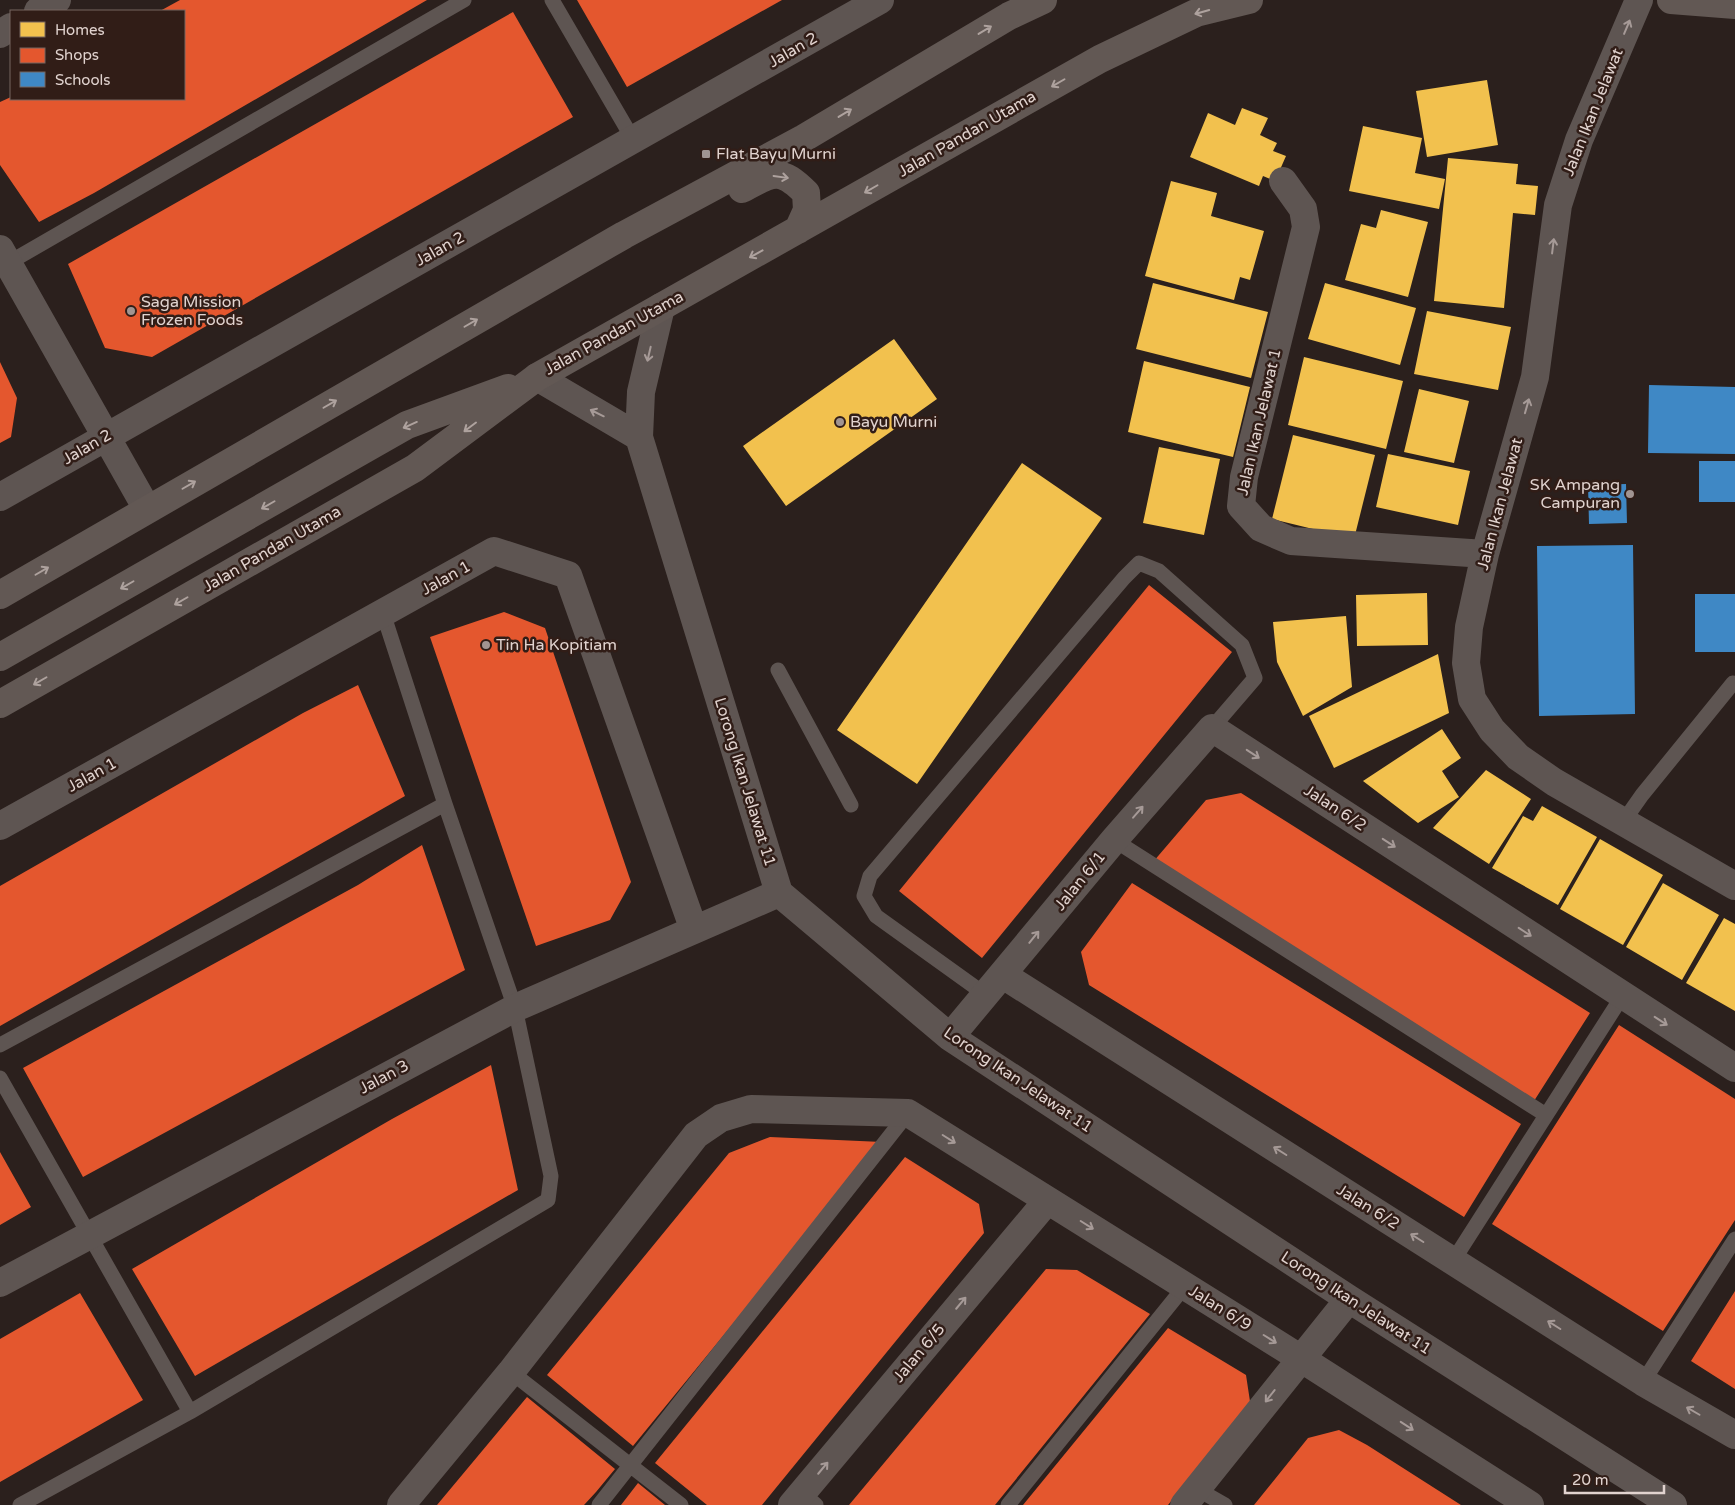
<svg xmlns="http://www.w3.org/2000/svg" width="1735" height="1505" font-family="'Varela Round',sans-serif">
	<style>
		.homes { fill: #f2c14e }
		.shops { fill: #e4572e }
		.schools { fill: #3f88c5 }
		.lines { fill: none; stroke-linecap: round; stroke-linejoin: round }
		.service { stroke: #5e5552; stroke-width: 15 }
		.minor { stroke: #5e5552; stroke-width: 28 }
		.secondary { stroke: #625854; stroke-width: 28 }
		.oneway { stroke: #aea29e }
		.oneway2 { stroke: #a69a97 }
		.poi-dot { fill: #a19491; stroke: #311d17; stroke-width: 2 }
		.labels { text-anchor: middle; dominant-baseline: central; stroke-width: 5; stroke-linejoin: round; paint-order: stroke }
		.street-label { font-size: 16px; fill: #e1d3cf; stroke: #311d17 }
		.poi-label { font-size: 16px; fill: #e1d3cf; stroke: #311d17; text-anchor: start }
	</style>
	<rect width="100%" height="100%" fill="#2b201d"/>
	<path class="homes" d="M1487 80 1498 145 1427 157 1416 91Z
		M1242 108 1268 118 1260 135 1277 143 1273 151 1286 156 1275 181 1263 176 1259 186 1190 157 1208 113 1235 125Z
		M1363 126 1422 138 1415 173 1445 179 1439 209 1349 191Z
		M1448 158 1518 164 1516 184 1538 186 1535 215 1513 213 1504 308 1434 301Z
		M1171 181 1217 193 1211 216 1264 231 1250 280 1240 277 1234 300 1145 276Z
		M1381 210 1428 222 1408 297 1345 280 1361 224 1376 228Z
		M1153 283 1268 312 1251 378 1136 349Z
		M1325 283 1416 308 1400 365 1308 339Z
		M1427 311 1511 327 1498 390 1414 374Z
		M894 339 937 399 786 506 743 446Z
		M1304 357 1403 381 1386 449 1288 425Z
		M1144 361 1250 387 1233 457 1128 432Z
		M1419 389 1469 401 1454 463 1404 452Z
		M1293 435 1375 455 1354 539 1272 519Z
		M1159 447 1220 459 1204 535 1143 523Z
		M1388 454 1470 471 1458 525 1376 507Z
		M1022 463 1102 518 917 784 837 730Z
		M1427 593 1428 645 1357 646 1356 595Z
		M1346 616 1352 687 1303 716 1277 662 1273 622Z
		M1438 654 1449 713 1334 768 1309 716Z
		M1442 729 1461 758 1442 771 1459 797 1418 823 1363 781Z
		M1486 770 1531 799 1489 864 1433 828Z
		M1542 806 1597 837 1558 905 1492 868 1523 816 1533 821Z
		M1600 839 1663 875 1623 945 1560 909Z
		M1663 883 1719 915 1682 980 1626 947Z
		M1724 918 1735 924V1011L1686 983Z"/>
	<path class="shops" d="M180 0H427L94 193 39 222 0 165V102L11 97V99H184V11H160Z
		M577 0H782L627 87Z
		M513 12 573 117 152 357 105 348 68 264Z
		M0 362 17 398 11 437 0 443Z
		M1149 585 1232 652 982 958 899 891Z
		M504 612 545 628 631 882 610 920 536 946 430 637Z
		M358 685 405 796 0 1026V886L303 713Z
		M1241 793 1590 1013 1534 1101 1153 862 1206 800Z
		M422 845 465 970 83 1177 23 1068 358 885Z
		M1132 883 1521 1124 1464 1217 1089 985 1081 952Z
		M1619 1025 1735 1099V1220L1663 1331 1492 1224Z
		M491 1065 518 1190 195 1376 132 1269 392 1119Z
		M770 1137 882 1142 633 1446 547 1375 729 1153Z
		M0 1152 31 1207 0 1225Z
		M905 1157 979 1204 984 1233 762 1505H707L655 1463Z
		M1046 1269 1077 1270 1150 1314 995 1505H849Z
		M1735 1291V1389L1691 1361Z
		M80 1293 143 1400 0 1482V1339Z
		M1168 1328 1246 1375 1251 1408 1224 1436 1168 1505H1023Z
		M527 1397 615 1469 596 1492 584 1505H437Z
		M1339 1430 1367 1445 1461 1505H1254L1308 1438Z
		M638 1483 665 1505H621Z"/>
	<path class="schools" d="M1649 385 1735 387V454L1648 453Z
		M1699 461H1735V502H1699Z
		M1626 484 1627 523 1589 524 1588 485Z
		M1633 545 1635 714 1539 716 1537 546Z
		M1695 594H1735V652H1695Z"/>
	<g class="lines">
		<path class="service" d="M552 0 634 141
			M3 266 464 0
			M778 670 851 805
			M1623 822 1642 795 1733 683
			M1114 840 1546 1115
			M986 995 876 916 864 896 870 876 1124 578 1139 563 1159 571 1242 645 1255 678 1212 728
			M0 1045 445 804
			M0 1078 190 1412
			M1453 1261 1623 995
			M511 1372 681 1505
			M1643 1382 1735 1239
			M1197 1489 1225 1505
			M802 1493 816 1505
			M20 1505 190 1412 548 1200 551 1176 515 1008 445 804 383 613
			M599 1505 908 1113
			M1008 1505 1185 1286"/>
		<path class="minor" d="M1639 0 1579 140 1558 205 1535 377 1485 554 1469 627 1466 663 1472 699 1492 730 1518 757 1554 782 1735 886
			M38 11 57 0
			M0 34 11 27
			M1283 181 1303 209 1306 227 1244 477 1241 506 1261 528 1291 541 1485 554
			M0 249 147 509
			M661 307 641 392 639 437 779 893 950 1037 1349 1299 1673 1505
			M537 377 639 437
			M0 497 880 0
			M0 826 494 551 568 575 694 930
			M1003 975 1643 1382 1735 1435
			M950 1037 1114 840 1212 728 1735 1068
			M0 1283 515 1008 779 893
			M401 1505 511 1372 696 1135 721 1118 751 1109 908 1113 1300 1358 1530 1505
			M792 1505 1047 1201
			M1184 1505 1349 1299"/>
		<path class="secondary" d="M1671 0 1735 5
			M742 189C772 173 779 166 806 193L807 210 798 230
			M0 595 624 235 804 138 1009 16 1043 0
			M0 657 407 425 508 388
			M0 704 415 468 537 377 1100 59 1196 13 1249 0"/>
	</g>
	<defs><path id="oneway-shaft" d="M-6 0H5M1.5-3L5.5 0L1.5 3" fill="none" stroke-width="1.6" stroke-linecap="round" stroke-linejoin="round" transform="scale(1.25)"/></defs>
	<g class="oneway">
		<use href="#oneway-shaft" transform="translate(1202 12) rotate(164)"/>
		<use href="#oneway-shaft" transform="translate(985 30) rotate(-31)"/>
		<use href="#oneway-shaft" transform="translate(1058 83) rotate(150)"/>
		<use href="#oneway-shaft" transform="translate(845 113) rotate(-31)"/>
		<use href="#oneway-shaft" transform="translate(781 177) rotate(8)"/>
		<use href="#oneway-shaft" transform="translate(871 189) rotate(150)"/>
		<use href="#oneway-shaft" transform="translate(756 254) rotate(151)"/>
		<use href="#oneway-shaft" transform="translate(471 323) rotate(-30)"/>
		<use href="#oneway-shaft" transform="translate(330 404) rotate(-30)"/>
		<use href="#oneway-shaft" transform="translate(410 425) rotate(156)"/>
		<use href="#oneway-shaft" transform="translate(470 427) rotate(143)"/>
		<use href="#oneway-shaft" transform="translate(189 485) rotate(-30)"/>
		<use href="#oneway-shaft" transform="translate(268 505) rotate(150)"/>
		<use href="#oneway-shaft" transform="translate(42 571) rotate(-30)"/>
		<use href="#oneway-shaft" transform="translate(127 585) rotate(150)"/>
		<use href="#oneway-shaft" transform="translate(181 601) rotate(150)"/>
		<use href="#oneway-shaft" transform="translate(40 681) rotate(150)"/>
	</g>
	<g class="oneway2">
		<use href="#oneway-shaft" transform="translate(1627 27) rotate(-67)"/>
		<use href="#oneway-shaft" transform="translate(1553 246) rotate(-83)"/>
		<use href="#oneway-shaft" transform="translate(649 354) rotate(103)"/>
		<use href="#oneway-shaft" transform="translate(1527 406) rotate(-74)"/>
		<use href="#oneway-shaft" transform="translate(597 413) rotate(-154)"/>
		<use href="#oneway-shaft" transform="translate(1253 754) rotate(33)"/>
		<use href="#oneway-shaft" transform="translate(1138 812) rotate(-49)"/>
		<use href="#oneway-shaft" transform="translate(1389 843) rotate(33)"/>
		<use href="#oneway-shaft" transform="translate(1525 932) rotate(33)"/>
		<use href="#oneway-shaft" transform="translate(1034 937) rotate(-51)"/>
		<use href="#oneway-shaft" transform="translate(1661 1021) rotate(33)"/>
		<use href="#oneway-shaft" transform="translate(949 1139) rotate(32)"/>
		<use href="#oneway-shaft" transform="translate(1280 1151) rotate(-148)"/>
		<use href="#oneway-shaft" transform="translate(1087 1225) rotate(32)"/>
		<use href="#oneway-shaft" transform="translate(1417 1238) rotate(-148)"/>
		<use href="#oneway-shaft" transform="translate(961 1303) rotate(-50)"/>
		<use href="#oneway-shaft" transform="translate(1554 1325) rotate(-148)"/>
		<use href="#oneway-shaft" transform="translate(1270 1339) rotate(32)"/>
		<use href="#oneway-shaft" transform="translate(1270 1396) rotate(128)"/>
		<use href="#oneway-shaft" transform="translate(1693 1411) rotate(-150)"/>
		<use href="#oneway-shaft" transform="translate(1407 1426) rotate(33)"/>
		<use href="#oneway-shaft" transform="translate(823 1468) rotate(-50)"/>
	</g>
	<g class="poi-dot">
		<rect x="701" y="149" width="10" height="10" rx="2.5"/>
		<circle cx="131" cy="311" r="5"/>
		<circle cx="840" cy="422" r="5"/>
		<circle cx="1630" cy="494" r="5"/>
		<circle cx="486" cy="645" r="5"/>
	</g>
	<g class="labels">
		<g class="street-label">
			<text transform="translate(793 50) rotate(-30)">Jalan 2</text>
			<text transform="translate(1593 112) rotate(-68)">Jalan Ikan Jelawat</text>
			<text transform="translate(967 134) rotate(-30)">Jalan Pandan Utama</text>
			<text transform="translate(440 249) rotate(-29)">Jalan 2</text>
			<text transform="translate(614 333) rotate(-29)">Jalan Pandan Utama</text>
			<text transform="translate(1259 422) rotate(-77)">Jalan Ikan Jelawat 1</text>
			<text transform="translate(87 447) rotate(-30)">Jalan 2</text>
			<text transform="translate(1500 504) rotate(-75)">Jalan Ikan Jelawat</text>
			<text transform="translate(272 549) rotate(-30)">Jalan Pandan Utama</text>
			<text transform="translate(446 578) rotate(-29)">Jalan 1</text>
			<text transform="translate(92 775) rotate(-29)">Jalan 1</text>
			<text transform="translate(745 782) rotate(73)">Lorong Ikan Jelawat 11</text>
			<text transform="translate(1335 808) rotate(33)">Jalan 6/2</text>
			<text transform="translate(1080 881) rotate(-51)">Jalan 6/1</text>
			<text transform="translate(384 1077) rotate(-28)">Jalan 3</text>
			<text transform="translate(1018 1080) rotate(34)">Lorong Ikan Jelawat 11</text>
			<text transform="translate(1368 1207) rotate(32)">Jalan 6/2</text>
			<text transform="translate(1356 1303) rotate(33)">Lorong Ikan Jelawat 11</text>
			<text transform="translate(1220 1308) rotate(32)">Jalan 6/9</text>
			<text transform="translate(919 1353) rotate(-50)">Jalan 6/5</text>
		</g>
		<g class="poi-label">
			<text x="716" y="154">Flat Bayu Murni</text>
			<text x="141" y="302">Saga Mission<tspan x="141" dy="18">Frozen Foods</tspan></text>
			<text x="850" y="422">Bayu Murni</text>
			<text x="1620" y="485" text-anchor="end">SK Ampang<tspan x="1620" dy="18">Campuran</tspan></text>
			<text x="496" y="645">Tin Ha Kopitiam</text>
		</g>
	</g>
	<rect x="10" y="10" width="175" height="90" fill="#311d17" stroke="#776661"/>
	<rect x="20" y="22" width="25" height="15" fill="#f2c14e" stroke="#776661"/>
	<text x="55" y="35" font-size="15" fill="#e1d3cf">Homes</text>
	<rect x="20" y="48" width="25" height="15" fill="#e4572e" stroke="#776661"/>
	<text x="55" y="60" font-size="15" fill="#e1d3cf">Shops</text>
	<rect x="20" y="72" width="25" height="15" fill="#3f88c5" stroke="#776661"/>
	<text x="55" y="85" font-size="15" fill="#e1d3cf">Schools</text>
	<path d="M1565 1485v8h99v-8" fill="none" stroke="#e1d3cf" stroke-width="2.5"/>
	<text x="1572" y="1485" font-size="15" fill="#e1d3cf" stroke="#311d17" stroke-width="4" paint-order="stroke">20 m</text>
</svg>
